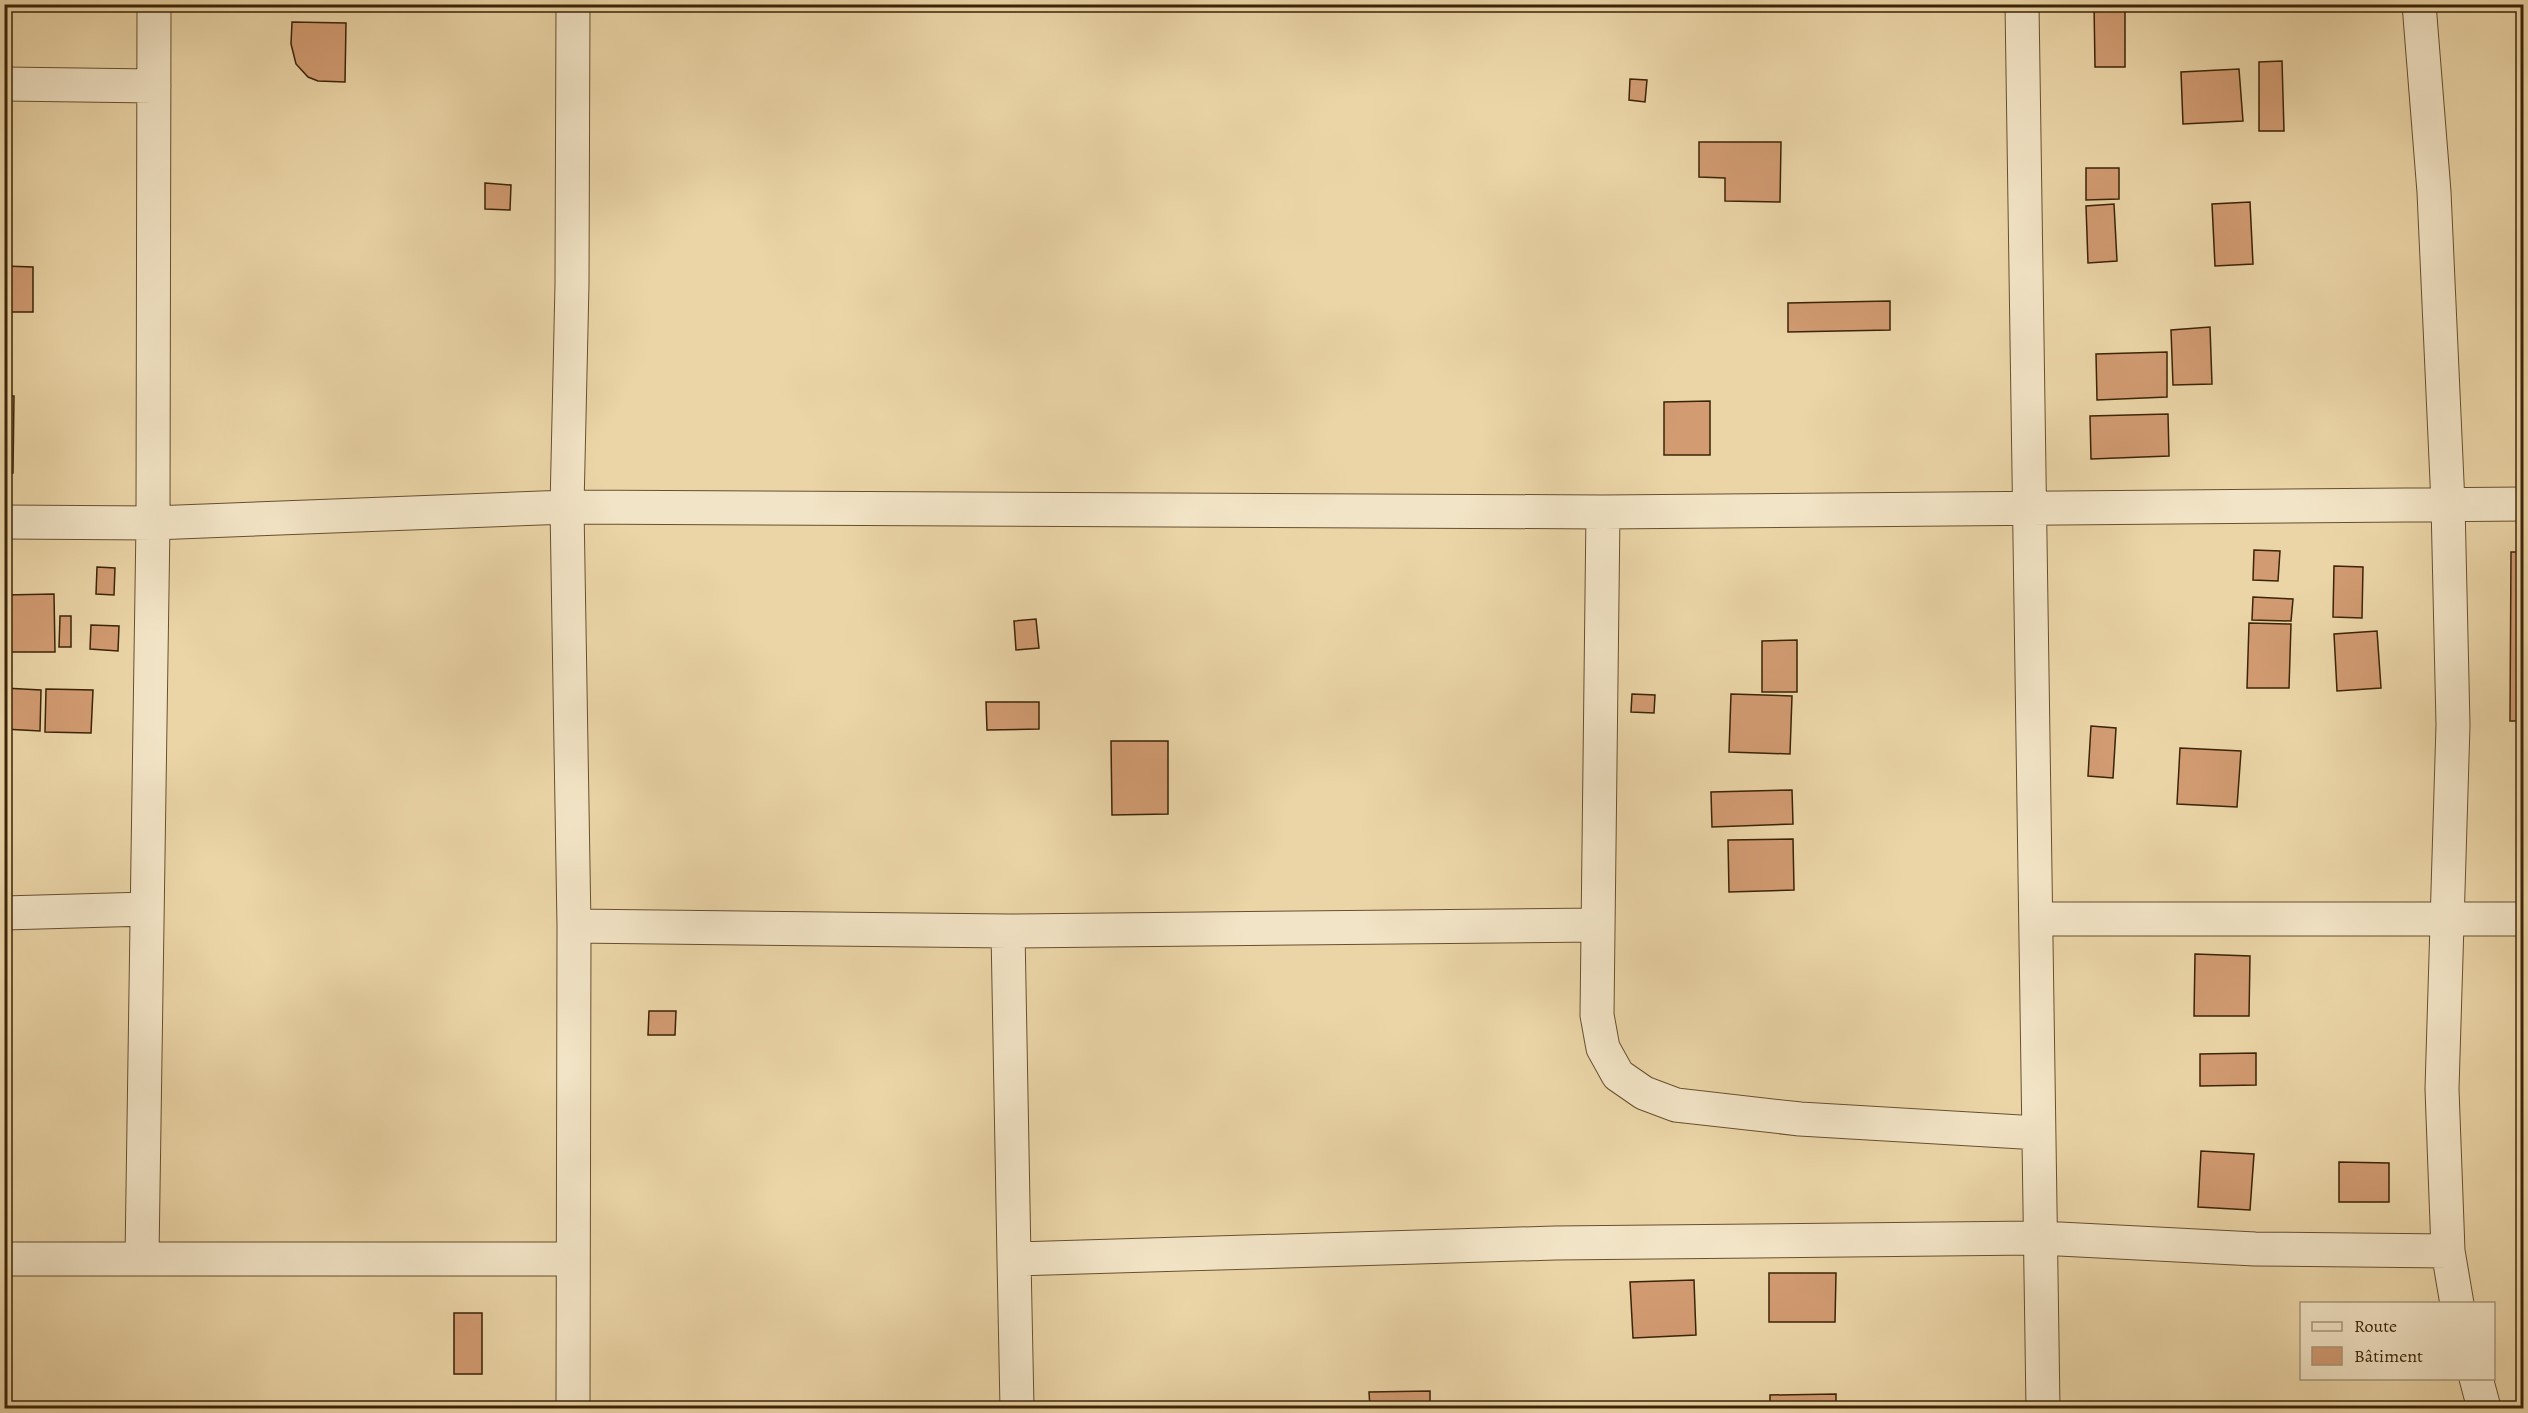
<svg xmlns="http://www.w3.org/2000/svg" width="2528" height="1413" font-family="Alegreya,serif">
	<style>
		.building { fill: #d29b72; stroke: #3b2407; stroke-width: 1.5 }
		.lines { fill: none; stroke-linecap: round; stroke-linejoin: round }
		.minor-casing { stroke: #67502f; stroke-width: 35 }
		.minor { stroke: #f2e4c6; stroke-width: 33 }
	</style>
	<rect width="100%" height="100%" fill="#ebd5a7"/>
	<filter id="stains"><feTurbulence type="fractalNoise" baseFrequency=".00333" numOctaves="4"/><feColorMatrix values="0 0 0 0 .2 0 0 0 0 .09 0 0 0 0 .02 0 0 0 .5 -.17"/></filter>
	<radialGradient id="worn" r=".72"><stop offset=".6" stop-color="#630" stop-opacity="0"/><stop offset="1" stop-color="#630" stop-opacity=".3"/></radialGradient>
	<path class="building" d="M2094 4H2125V67H2095Z
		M292 22 346 23 345 82 318 81 308 77 296 64 291 44Z
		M2282 61 2284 131H2259V62Z
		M2239 69 2243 121 2183 124 2181 72Z
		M1630 79 1647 80 1645 102 1629 100Z
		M1699 142H1781L1780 202 1725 201V178L1699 177Z
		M2086 168H2119V199L2086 200Z
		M485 183 511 185 510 210 485 209Z
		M2250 202 2253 264 2215 266 2212 204Z
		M2114 204 2117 261 2088 263 2086 206Z
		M4 266 33 267V312H4Z
		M1890 301V330L1788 332V303Z
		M2210 327 2212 384 2173 385 2171 330Z
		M2167 352V397L2097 400 2096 354Z
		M4 396H14L13 473H4Z
		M1710 401V455H1664V402Z
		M2168 414 2169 456 2091 459 2090 416Z
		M2254 550 2280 551 2278 581 2253 580Z
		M2511 552H2524V721H2510Z
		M2334 566 2363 567 2362 618 2333 617Z
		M97 567 115 568 114 595 96 594Z
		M54 594 55 652H4V595Z
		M2253 597 2293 599 2291 621 2252 620Z
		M60 616H71V647H59Z
		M1036 619 1039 648 1016 650 1014 621Z
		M2249 623 2291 624 2289 688H2247Z
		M91 625 119 626 118 651 90 649Z
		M2377 631 2381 688 2337 691 2334 634Z
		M1797 640V692H1762V641Z
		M4 688 41 690 40 731 4 729Z
		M46 689 93 690 91 733 45 732Z
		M1632 694 1655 695 1654 713 1631 712Z
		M1731 694 1792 696 1790 754 1729 752Z
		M986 702H1039V729L987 730Z
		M2091 726 2116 728 2113 778 2088 776Z
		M1111 741H1168V814L1112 815Z
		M2180 748 2241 751 2237 807 2177 804Z
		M1792 790 1793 824 1712 827 1711 792Z
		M1793 839 1794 890 1729 892 1728 840Z
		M2195 954 2250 956 2249 1016H2194Z
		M649 1011H676L675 1035H648Z
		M2256 1053V1085L2200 1086V1054Z
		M2201 1151 2254 1154 2250 1210 2198 1207Z
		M2339 1162 2389 1163V1202H2339Z
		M1769 1273H1836L1835 1322H1769Z
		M1694 1280 1696 1335 1633 1338 1630 1282Z
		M454 1313H482V1374H454Z
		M1430 1391V1408H1370L1369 1392Z
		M1836 1394V1408H1770V1395Z"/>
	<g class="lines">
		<g class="minor-casing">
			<path id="minor" d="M573 4 572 284 567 507 574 926 573 1408
				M2022 4 2043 1408
				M2419 4 2434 192 2448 504 2453 725 2442 1089 2448 1251 2457 1304
				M4 84 154 86
				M1603 512 1597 1015 1603 1048 1618 1075 1644 1093 1676 1105 1800 1119 2038 1133
				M4 522 153 523 567 507 1603 512 2524 504
				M4 913 147 909
				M2036 919H2524
				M574 926 1008 931
				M142 1257 153 523 154 4
				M4 1259H573
				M1014 1259 1008 931 1597 925
				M2476 1378 2484 1408
				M1017 1408 1014 1259 1555 1243 2040 1238 2255 1249 2448 1251"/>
		</g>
		<use href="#minor" class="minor"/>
	</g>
	<rect width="2528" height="1413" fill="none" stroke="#ebd5a7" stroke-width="24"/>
	<rect x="6" y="6" width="2516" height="1401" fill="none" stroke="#3b2407" stroke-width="3"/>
	<rect x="12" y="12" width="2504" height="1389" fill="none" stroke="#3b2407" stroke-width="1.5"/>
	<rect x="2300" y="1302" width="195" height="78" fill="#f2e4c6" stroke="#a9977a" stroke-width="1.5"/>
	<rect x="2312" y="1322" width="30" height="9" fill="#f2e4c6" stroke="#a9977a" stroke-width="1.5"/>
	<text x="2354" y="1332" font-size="18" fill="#3b2407">Route</text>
	<rect x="2312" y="1347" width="30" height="18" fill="#d29b72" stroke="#a9977a" stroke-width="1.5"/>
	<text x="2354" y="1362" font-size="18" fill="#3b2407">Bâtiment</text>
	<rect width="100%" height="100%" filter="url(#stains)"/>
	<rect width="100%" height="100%" fill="url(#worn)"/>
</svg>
